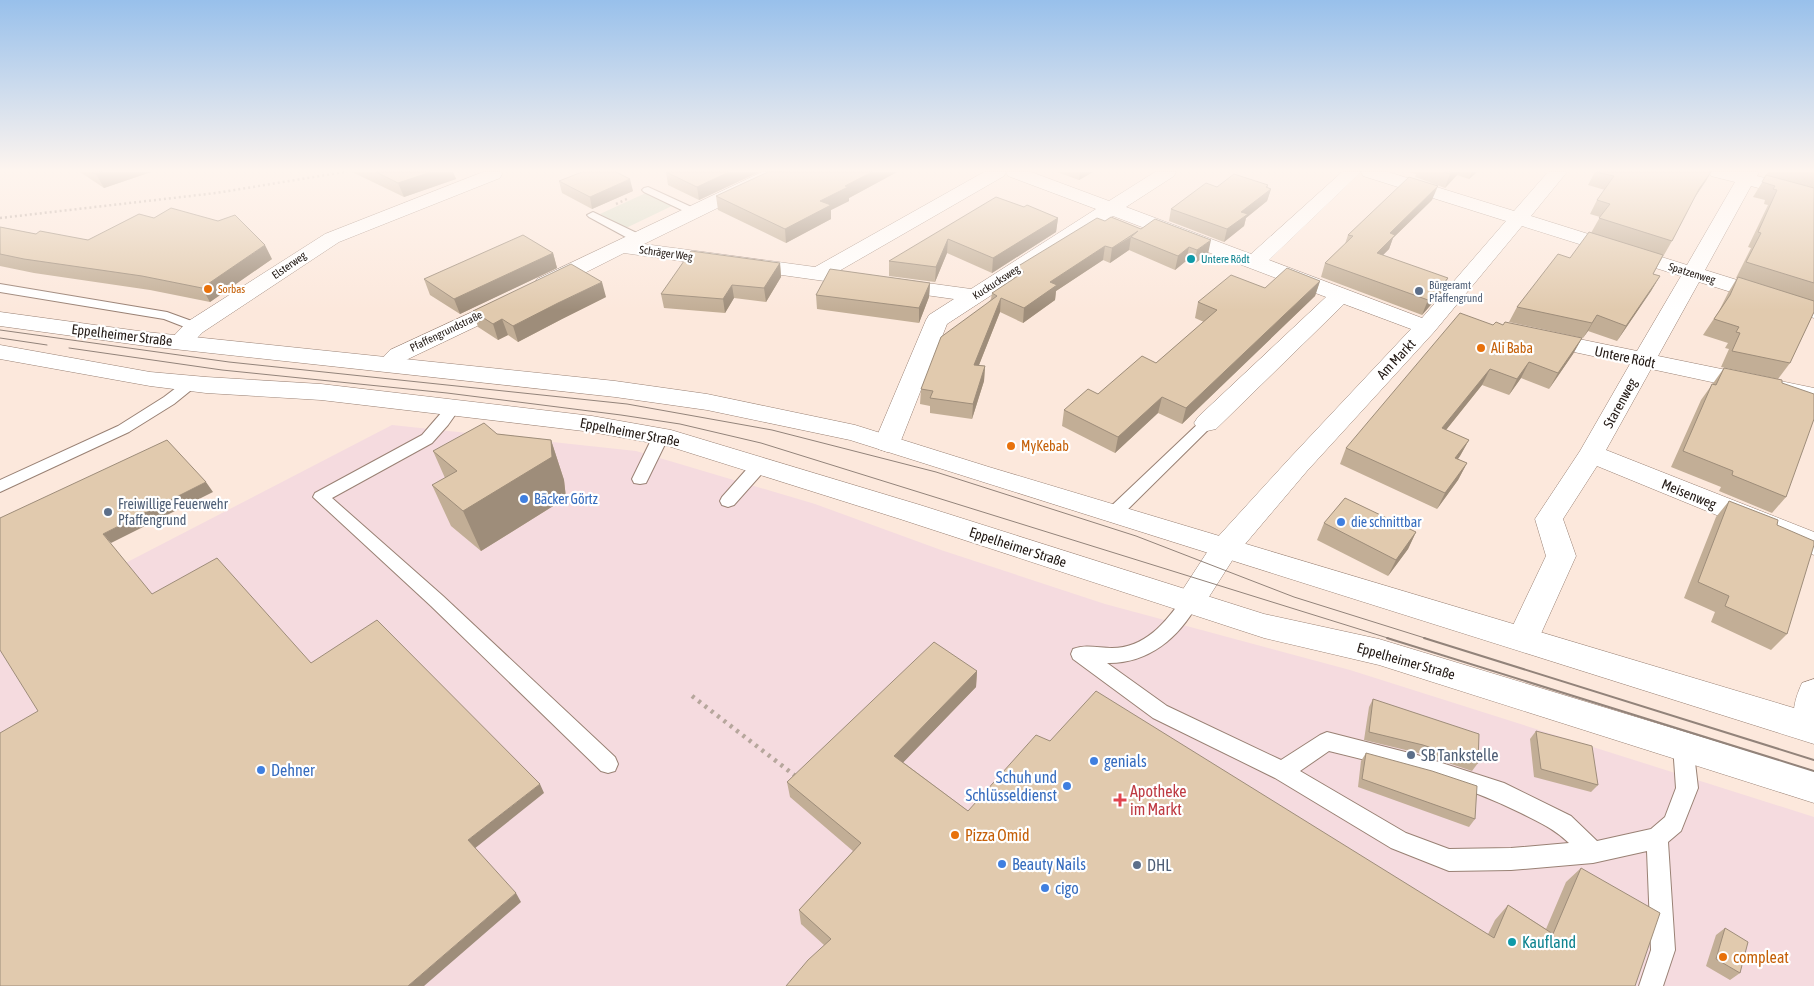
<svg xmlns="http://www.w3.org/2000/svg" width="1814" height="986" font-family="'Asap Condensed',sans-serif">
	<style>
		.commercial { fill: #f5dbdf }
		.green { fill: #d6dcc7 }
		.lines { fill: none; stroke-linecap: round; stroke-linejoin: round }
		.service-casing { stroke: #998174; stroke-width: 2 }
		.minor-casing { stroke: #998174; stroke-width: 1 }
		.secondary-casing { stroke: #998174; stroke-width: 1 }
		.path-far1 { stroke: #b6a69c; stroke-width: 2.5; stroke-dasharray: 2 3; stroke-linecap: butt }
		.path { stroke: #b6a69c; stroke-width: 4.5; stroke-dasharray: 3 5; stroke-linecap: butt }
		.service { fill: #fff; fill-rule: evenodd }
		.minor { fill: #fff; fill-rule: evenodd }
		.secondary { fill: #fff; fill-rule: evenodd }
		.tram-far1 { stroke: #92837a; stroke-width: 1 }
		.tram { stroke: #92837a; stroke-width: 2 }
		.wall { fill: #c2ae96 }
		.shaded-wall { fill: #9e8d7a }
		.building { fill: #e1caae; stroke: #9e8d7a }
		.culture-dot { fill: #0f9aa8; stroke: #fff; stroke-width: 2 }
		.food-dot { fill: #e8710a; stroke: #fff; stroke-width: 2 }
		.service-dot { fill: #5c6f8a; stroke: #fff; stroke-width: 2 }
		.shop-dot { fill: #3f7fe0; stroke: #fff; stroke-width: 2 }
		.health-dot { fill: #e0444e; stroke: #fff; stroke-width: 2 }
		.labels { text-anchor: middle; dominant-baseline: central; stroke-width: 4.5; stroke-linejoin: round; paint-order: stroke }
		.far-street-label { font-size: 11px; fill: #221914; stroke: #fff }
		.far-culture-label { font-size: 11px; fill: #0d838f; stroke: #fff; text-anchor: start }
		.far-service-label { font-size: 11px; fill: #4e5e75; stroke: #fff; text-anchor: start }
		.far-food-label { font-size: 11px; fill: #c56008; stroke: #fff; text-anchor: start }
		.street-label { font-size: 14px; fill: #221914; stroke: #fff }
		.food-label { font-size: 14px; fill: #c56008; stroke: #fff; text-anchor: start }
		.shop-label { font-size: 14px; fill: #366cbe; stroke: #fff; text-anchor: start }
		.service-label { font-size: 14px; fill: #4e5e75; stroke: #fff; text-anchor: start }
		.near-service-label { font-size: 16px; fill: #4e5e75; stroke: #fff; text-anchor: start }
		.near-shop-label { font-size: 16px; fill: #366cbe; stroke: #fff; text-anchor: start }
		.near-health-label { font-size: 16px; fill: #be3a42; stroke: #fff; text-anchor: start }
		.near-food-label { font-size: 16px; fill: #c56008; stroke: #fff; text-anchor: start }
		.near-culture-label { font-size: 16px; fill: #0d838f; stroke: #fff; text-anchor: start }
	</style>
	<rect width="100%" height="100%" fill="#fce8dc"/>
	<path class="commercial" d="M392 425 636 451 815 504 941 550 1105 604 1350 670 1814 817V986H0V628Z"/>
	<path class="green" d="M648 192 674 205 626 228 600 214Z"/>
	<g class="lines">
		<g class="service-casing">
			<path id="service" d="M648 187 698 210 700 212 694 215 690 214 644 192 642 190 644 188Z
				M593 212 643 236 645 239 643 242H635L589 217 587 215Z
				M0 284 167 312 200 324 202 327 195 331 164 319 0 292Z
				M190 380 195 381 197 384 195 387 174 404 129 432 0 492V480L118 426 164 397 185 381Z
				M453 403 458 405 460 408 448 425 432 443 332 498 443 596 615 757 618 764 615 771 608 773 601 771 431 606 313 497 315 493 422 435 448 405Z
				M1207 418 1212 420 1215 423 1212 426 1119 518 1113 520 1107 518 1105 514 1107 510 1202 420Z
				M661 431 666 432 669 436 648 479 646 483 640 484 634 483 632 479 653 436 656 432Z
				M760 460 766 461 768 465 766 469 734 505 728 507 722 505 720 501 722 497 754 461Z
				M1189 596 1195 598 1198 603C1179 638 1148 664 1107 663L1167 706 1281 760 1320 735 1327 732 1417 755 1504 783 1571 816 1597 841 1651 829 1665 817 1676 788 1673 745 1676 739 1683 736 1690 739 1693 745 1698 788 1681 831 1668 842 1675 950 1663 986H1639L1651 950 1647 851 1593 863 1511 870 1449 871 1391 848 1275 778 1153 718 1073 659 1071 654 1073 649C1086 644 1099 648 1112 648 1145 648 1165 623 1183 598ZM1329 751C1395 767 1461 783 1521 813 1540 823 1553 828 1569 843L1511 848 1449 849 1406 833 1300 771Z"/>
		</g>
		<g class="minor-casing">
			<path id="minor" d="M483 172H501L502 174 500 178 339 242 203 332C193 342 187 351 172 347L168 342 187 322 325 234Z
				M762 172H785L783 176 644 244 815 267 984 172H1031L1109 201 1155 172H1176L1174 176 1126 207 1251 254 1342 172H1388L1514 211 1548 172H1567L1531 216 1687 265 1735 182 1711 176 1709 172H1759L1757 176 1814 191V203L1751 186 1705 270 1814 304V318L1699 282 1658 356 1814 388V404L1651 369 1606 450 1814 532V555L1597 466 1563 519 1576 556 1539 638 1534 647 1523 651 1512 647 1507 638 1546 556 1535 519 1580 451 1630 364 1532 343 1528 338 1532 333 1540 331 1637 351 1681 276 1522 226 1434 332 1307 471 1235 556 1200 611 1189 615 1178 611 1174 603 1215 540 1289 459 1411 329 1344 304 1216 429 1207 431 1198 429 1194 423 1198 417 1326 297 1113 216 947 324 900 443 896 449 887 452 878 449 874 443 926 320 929 315 954 299 624 253 553 289 545 290 537 289 534 284 537 279ZM1006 172 1008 176 1096 209 971 289 839 271 1004 176ZM1361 172 1363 176 1506 221 1422 318 1269 260Z
				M509 295 517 297 520 302 517 307 406 360C398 369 393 372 381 369L377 364 390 350Z
				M1814 679V742L1812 743 1800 738C1790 718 1793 703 1802 683Z"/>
		</g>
		<g class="secondary-casing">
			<path id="secondary" d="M0 312 146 332 615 381 707 394 855 425 989 467 1814 714V744L850 440 707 410 615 397 146 346 0 326Z
				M0 345 150 372 206 377 321 384 592 416 671 430 920 505 1264 614 1379 639 1814 771V803L1379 665 1264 638 900 519 668 446 592 432 321 400 206 393 150 386 0 359Z"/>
		</g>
		<path class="path-far1" d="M616 204 629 198
			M0 218 216 193 344 172"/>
		<path class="path" d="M692 696 798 778"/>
		<use href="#service" class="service"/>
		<use href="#minor" class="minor"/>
		<use href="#secondary" class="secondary"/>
		<path class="tram-far1" d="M0 330 229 362 627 404 772 430 936 472 1136 536 1294 597 1428 639
			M0 338 47 345
			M69 348 222 370 447 393 621 415 680 424 761 443 1391 639"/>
		<path class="tram" d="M1387 638 1814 771
			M1424 638 1814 760"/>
	</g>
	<path class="wall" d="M80 172H151L104 188Z
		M352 172H453L456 179 404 197Z
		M666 172H759L699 200 668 185Z
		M768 172H897L849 198V201L831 210V219L786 243 718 210 716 196Z
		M1057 172H1093L1079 180Z
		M1408 172H1477L1469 179 1457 175 1445 188 1415 177 1416 174Z
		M1595 172H1711L1694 197 1672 241 1653 274 1660 276 1651 291 1617 341 1588 331 1583 338 1509 322 1517 307 1570 258 1591 233 1600 217 1590 214 1597 200 1605 190 1588 185Z
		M1768 172H1814V312L1790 363 1778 379 1721 367 1729 349 1725 348 1728 343 1703 335 1719 311 1728 293 1737 278H1736L1751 248 1748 247 1768 205 1764 204 1765 200 1753 197 1766 176H1765Z
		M559 181 633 191 592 209 562 193Z
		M1268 185 1267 187 1271 189 1267 201 1246 218 1244 226 1224 242 1169 221 1171 209 1217 187Z
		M1432 200 1393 238 1389 249 1383 255 1442 292 1422 315 1321 277 1325 263 1345 244 1348 235Z
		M1024 207 1058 218 1056 232 992 273 947 253 935 282 889 276V261Z
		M1105 221 1141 229 1208 254 1194 264 1186 261 1175 270 1129 250 1110 263 1103 260 1056 291 1055 300 1023 323 1000 312 979 365 985 366 984 381 972 419 930 413V406L920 404 921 389 991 299 992 293 1014 278 1015 268Z
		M0 227 36 234 88 240 272 259 210 302 150 290 34 273 0 266Z
		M553 253 557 268 460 314 430 295 424 279Z
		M780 263 781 277 766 302 734 298 725 313 664 308 661 294Z
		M1320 281 1315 296 1182 424 1158 413 1115 453 1062 426 1064 410 1098 394 1156 363 1204 322 1195 318 1198 302 1265 288Z
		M930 283 929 297 919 323 817 309 816 295Z
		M606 297 562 319 518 342 508 335 498 340 478 327 473 311Z
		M1493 325H1503L1582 338 1573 354 1549 389 1521 378 1509 395 1482 385 1446 430 1469 440 1458 459 1467 463 1458 480 1437 509 1340 464 1346 448Z
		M1724 368 1782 383 1786 497 1772 513 1719 491 1721 487 1671 467 1701 400Z
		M497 434 551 440 564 480 566 498 481 551 451 526 432 485 445 478 433 451Z
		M1729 501 1777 525 1787 634 1771 650 1711 622 1715 612 1684 598 1716 517Z
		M1324 523 1416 532 1408 549 1388 576 1317 540Z
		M977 671 976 687 903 762 968 811 1050 741 1488 934 1495 920 1508 905 1546 929 1566 882 1581 868 1635 986 824 945 801 924 799 910 853 851 790 797 787 782Z
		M1373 699 1478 763 1472 771 1418 753 1364 740 1369 707Z
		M1536 731 1598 785 1591 792 1534 777 1530 739Z
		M1366 753 1475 819 1469 827 1358 787 1361 761Z
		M1725 928 1740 973 1730 980 1706 966 1716 935Z"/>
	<path class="shaded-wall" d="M102 172H151L104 188 96 174Z
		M431 172H453L456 179 404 197 398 183Z
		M729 172H759L699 200 697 187Z
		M872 172H897L849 198V201L831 210V219L786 243 785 229 820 201 845 186Z
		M1080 172H1093L1079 180Z
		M1453 172H1459L1457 175 1445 188 1450 174Z
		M1472 172H1477L1469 179Z
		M1711 172 1706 181 1691 203 1699 189Z
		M630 179 633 191 592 209 590 197Z
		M1268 185 1266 192 1271 189 1267 201 1246 218 1244 226 1224 242 1227 229 1241 212Z
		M1438 186 1432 200 1393 238 1389 249 1371 267 1377 253 1390 233Z
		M1058 218 1056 232 992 273 993 258Z
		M1131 237 1129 250 1110 263 1112 248Z
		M948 239 947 253 935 282 936 267Z
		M1211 240 1208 254 1194 264 1197 250Z
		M265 245 272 259 210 302 202 288Z
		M1105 246 1103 260 1056 291 1055 300 1023 323 1024 308 1050 282Z
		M1189 247 1186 261 1175 270 1178 256Z
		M553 253 557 268 460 314 454 299Z
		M780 263 781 277 766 302 764 288Z
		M1660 276 1651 291 1617 341 1626 326Z
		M1448 278 1442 292 1422 315 1428 300Z
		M1320 281 1315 296 1182 424 1186 408Z
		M602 282 606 297 562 319 518 342 513 326 558 303Z
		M930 283 929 297 919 323V308Z
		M732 285 734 298 725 313 723 299Z
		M1001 298 1000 312 973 380 974 365Z
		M1597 315 1588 331 1583 338 1592 323Z
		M502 319 508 335 498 340 493 324Z
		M1582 338 1573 354 1549 389 1558 373Z
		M1529 362 1521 378 1509 395 1517 379Z
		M985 366 984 381 972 419 973 404Z
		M1490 369 1482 385 1434 445 1442 428Z
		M1162 397 1158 413 1115 453 1118 437Z
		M551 440 564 480 566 498 481 551 463 511Z
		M1469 440 1460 456 1447 474 1455 458Z
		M1467 463 1458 480 1437 509 1445 493Z
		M206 482 213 492 111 543 103 534Z
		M1416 532 1408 549 1388 576 1396 560Z
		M977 671 976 687 895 771 894 756Z
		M540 784 544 793 474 849 468 840Z
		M516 893 521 902 424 986H408Z"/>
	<path class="building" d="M92 172H102L96 174Z
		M376 172H431L398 183Z
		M582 172H616L630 179 590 197 559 181Z
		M666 172H729L697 187Z
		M768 172H872L845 186 848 187 820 201 831 205 785 229 716 196Z
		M1444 172H1453L1450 174Z
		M1596 172H1711L1699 189 1672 241 1599 218 1610 204 1597 200 1614 176Z
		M1234 174 1268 185 1266 187 1271 189 1241 212 1248 214 1227 229 1171 209 1206 183 1217 187Z
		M1766 175 1814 188V283L1746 262 1761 233 1758 232 1777 190 1773 189 1775 186 1762 182Z
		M1409 177 1438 186 1390 233 1395 235 1377 253 1448 278 1428 300 1325 263 1353 236 1348 235Z
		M996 197 1024 207 1027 205 1058 218 993 258 948 239 936 267 889 261Z
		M171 208 218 221 235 215 265 245 202 288 142 276 24 259 0 254V227L36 234 40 231 88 240 139 214 154 218Z
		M1111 217 1141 229 1155 219 1211 240 1197 250 1189 247 1178 256 1131 237 1138 231 1112 248 1105 246 1050 282 1057 285 1024 308 1001 298 974 365 985 366 973 404 930 398 933 391 921 389 941 337 997 296 992 293 1024 272 1015 268 1097 218 1105 221Z
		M1589 232 1663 255 1653 274 1660 276 1626 326 1597 315 1592 323 1517 307 1558 254 1570 258Z
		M523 235 553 253 454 299 424 279Z
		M691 251 780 263 764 288 732 285 723 299 661 294Z
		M571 264 602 282 558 303 513 326 502 319 493 324 473 311Z
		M1287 268 1320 281 1186 408 1162 397 1118 437 1064 410 1088 389 1098 394 1142 356 1156 363 1217 310 1198 302 1231 275 1265 288Z
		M830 269 930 283 919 308 816 295Z
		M1738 277 1814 301V312L1790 363 1732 351 1740 333 1736 332 1739 327 1714 319 1730 295Z
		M1460 313 1493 325 1496 322 1503 325 1505 322 1582 338 1558 373 1529 362 1517 379 1490 369 1442 428 1469 440 1455 458 1467 463 1445 493 1346 448Z
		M1724 368 1782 380V383L1814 394V419L1786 497 1732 475 1733 471 1683 451 1712 384 1716 385Z
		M484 423 497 434 551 440 552 457 463 511 432 485 457 471 433 451Z
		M167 440 206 482 103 534 152 594 217 558 311 663 377 620 540 784 468 840 516 893 408 986H0V733L38 711 0 650V518Z
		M1345 498 1416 532 1396 560 1324 523Z
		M1729 501 1778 520 1777 525 1814 541V545L1787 634 1725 606 1729 596 1698 582Z
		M934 642 977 671 894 756 968 811 1036 735 1050 741 1096 691 1494 938 1508 905 1553 934 1581 868 1660 913 1635 986H786L808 960 831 939 799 910 861 843 787 782Z
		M1373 699 1479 734 1478 763 1423 745 1369 732Z
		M1536 731 1592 746 1598 785 1541 769Z
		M1366 753 1432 771 1477 786 1475 819 1362 779Z
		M1725 928 1748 942 1740 973 1716 959Z"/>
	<linearGradient id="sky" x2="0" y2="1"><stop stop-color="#98c0eb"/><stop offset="0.55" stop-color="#fef5ef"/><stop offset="1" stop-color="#fef5ef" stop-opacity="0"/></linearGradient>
	<rect width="1814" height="310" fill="url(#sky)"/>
	<g class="culture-dot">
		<circle cx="1191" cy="259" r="5"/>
		<circle cx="1512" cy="942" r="5"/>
	</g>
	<g class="food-dot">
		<circle cx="208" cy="289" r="5"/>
		<circle cx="1481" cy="348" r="5"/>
		<circle cx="1011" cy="446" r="5"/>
		<circle cx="955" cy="835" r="5"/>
		<circle cx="1723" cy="957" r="5"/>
	</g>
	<g class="service-dot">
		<circle cx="1419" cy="291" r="5"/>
		<circle cx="108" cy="512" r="5"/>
		<circle cx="1411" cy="755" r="5"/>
		<circle cx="1137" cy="865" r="5"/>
	</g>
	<g class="shop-dot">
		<circle cx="524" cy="499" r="5"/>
		<circle cx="1341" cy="522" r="5"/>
		<circle cx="1094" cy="761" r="5"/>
		<circle cx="261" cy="770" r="5"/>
		<circle cx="1067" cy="786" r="5"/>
		<circle cx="1002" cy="864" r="5"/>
		<circle cx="1045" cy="888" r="5"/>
	</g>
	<path class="health-dot" d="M1117.5 792.5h5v5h5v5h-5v5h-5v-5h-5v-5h5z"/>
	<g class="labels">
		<g class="far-street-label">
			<text transform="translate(666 253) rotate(8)">Schräger Weg</text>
			<text transform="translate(289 265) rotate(-35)">Elsterweg</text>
			<text transform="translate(1692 273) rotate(17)">Spatzenweg</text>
			<text transform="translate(996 282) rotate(-33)">Kuckucksweg</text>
			<text transform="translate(446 331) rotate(-26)">Pfaffengrundstraße</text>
		</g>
		<g class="far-culture-label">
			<text x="1201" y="259">Untere Rödt</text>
		</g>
		<g class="far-service-label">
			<text x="1429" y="285">Bürgeramt<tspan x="1429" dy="13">Pfaffengrund</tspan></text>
		</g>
		<g class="far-food-label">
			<text x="218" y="289">Sorbas</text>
		</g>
		<g class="street-label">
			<text transform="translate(122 335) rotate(7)">Eppelheimer Straße</text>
			<text transform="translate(1625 357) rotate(12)">Untere Rödt</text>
			<text transform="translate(1396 359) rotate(-47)">Am Markt</text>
			<text transform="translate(1620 403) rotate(-61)">Starenweg</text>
			<text transform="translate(630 432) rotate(11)">Eppelheimer Straße</text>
			<text transform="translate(1689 494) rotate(22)">Meisenweg</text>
			<text transform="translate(1018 547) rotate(18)">Eppelheimer Straße</text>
			<text transform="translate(1406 661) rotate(16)">Eppelheimer Straße</text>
		</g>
		<g class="food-label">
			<text x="1491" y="348">Ali Baba</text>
			<text x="1021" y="446">MyKebab</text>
		</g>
		<g class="shop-label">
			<text x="534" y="499">Bäcker Görtz</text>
			<text x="1351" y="522">die schnittbar</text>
		</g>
		<g class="service-label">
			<text x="118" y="504">Freiwillige Feuerwehr<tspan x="118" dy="16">Pfaffengrund</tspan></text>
		</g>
		<g class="near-service-label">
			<text x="1421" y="755">SB Tankstelle</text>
			<text x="1147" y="865">DHL</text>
		</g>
		<g class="near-shop-label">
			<text x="1104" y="761">genials</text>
			<text x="271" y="770">Dehner</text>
			<text x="1057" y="777" text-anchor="end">Schuh und<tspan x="1057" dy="18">Schlüsseldienst</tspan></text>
			<text x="1012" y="864">Beauty Nails</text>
			<text x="1055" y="888">cigo</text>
		</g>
		<g class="near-health-label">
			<text x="1130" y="791">Apotheke<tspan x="1130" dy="18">im Markt</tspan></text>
		</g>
		<g class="near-food-label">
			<text x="965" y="835">Pizza Omid</text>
			<text x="1733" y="957">compleat</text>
		</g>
		<g class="near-culture-label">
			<text x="1522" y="942">Kaufland</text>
		</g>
	</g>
</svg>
